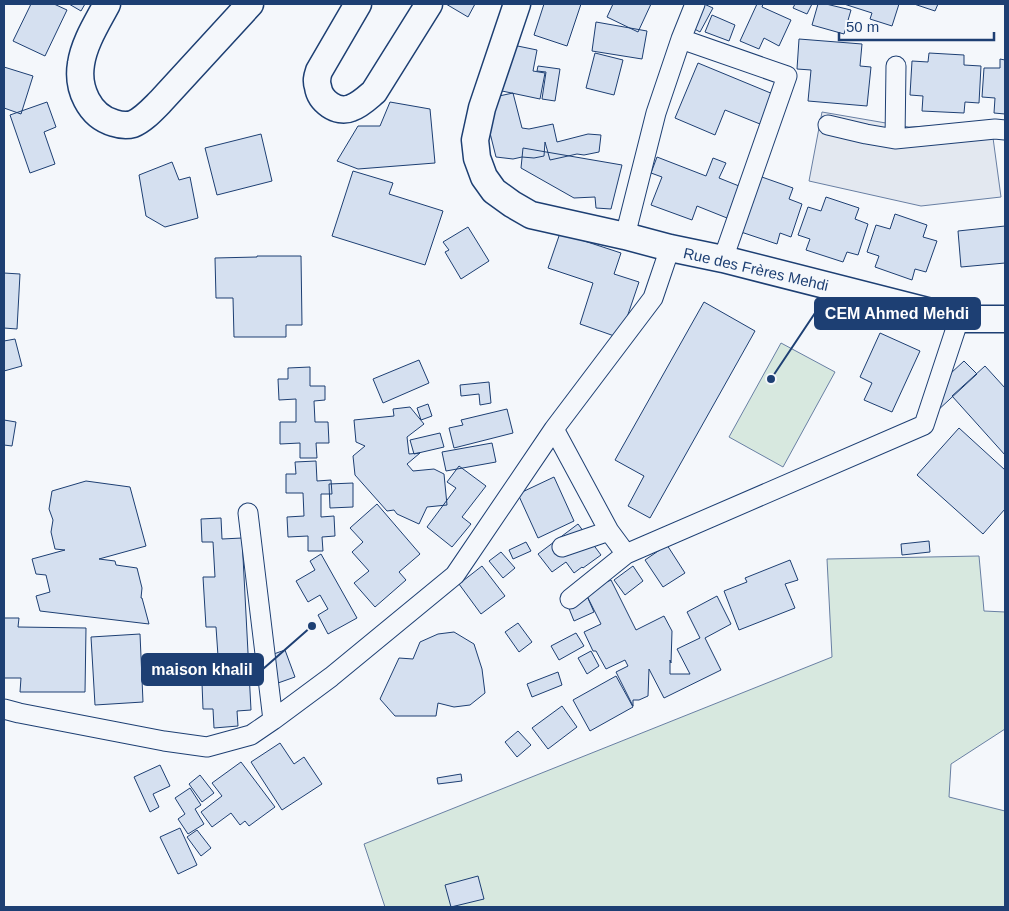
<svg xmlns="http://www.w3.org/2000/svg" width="1009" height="911" font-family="Helvetica,sans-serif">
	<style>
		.green { fill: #d7e8df; stroke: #687fa3 }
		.parking { fill: #e3e8f0; stroke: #687fa3 }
		.building { fill: #d5e0f0; stroke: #1d3f73 }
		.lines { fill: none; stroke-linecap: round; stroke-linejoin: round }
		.street-casing { stroke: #1d3f73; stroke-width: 21 }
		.secondary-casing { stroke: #1d3f73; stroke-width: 29 }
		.street { stroke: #f4f7fb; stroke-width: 19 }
		.secondary { stroke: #f4f7fb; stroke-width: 26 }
		.labels { text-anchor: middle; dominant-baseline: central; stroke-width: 4; stroke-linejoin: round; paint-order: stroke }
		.street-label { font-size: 15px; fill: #1d3f73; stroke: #f4f7fb }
		.leader { fill: none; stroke: #1d3f73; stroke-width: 2 }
		.callout-dot { fill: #1d3f73; stroke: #f4f7fb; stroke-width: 2 }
		.callout { fill: #1d3f73; stroke: #1d3f73; stroke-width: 2 }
		.callout-label { font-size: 16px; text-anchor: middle; font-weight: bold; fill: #fff }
	</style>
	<rect width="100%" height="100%" fill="#f4f7fb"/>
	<path class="green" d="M781 343 835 372 783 467 729 437Z
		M979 556 984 611 1005 612V729L951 764 949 797 1005 811V907H385L364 844 832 657 827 559Z"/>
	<path class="parking" d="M822 112 909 127 991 123 1001 197 921 206 809 181Z"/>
	<path class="building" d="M31 4H54L67 10 45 56 13 41Z
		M69 4H85L81 11Z
		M446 4H475L468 17Z
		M544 4H581L567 46 534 35Z
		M613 4H651L638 32 607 17Z
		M690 4H704L713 8 700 32 680 21Z
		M757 4H763L762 7 791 20 779 46 764 38 759 49 740 41Z
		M795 4H812L807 14 793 8Z
		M818 4H826L851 10 844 34 812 25Z
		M844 4H899L892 26 870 19 872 13Z
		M914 4H938L935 11Z
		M712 15 735 25 729 41 705 32Z
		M596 22 647 31 642 59 592 51Z
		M799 39 862 44 860 66 871 67 867 106 808 101 811 70 797 69Z
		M503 43 537 50 533 71 545 73 540 99 502 91 504 82Z
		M595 53 623 60 614 95 586 88Z
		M929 53 964 55V65L981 66 979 103 965 102 964 113 922 111 923 96 910 95 912 61 928 62Z
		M1000 59 1005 60V114L994 113 995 98 982 97 984 68H1000Z
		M698 63 773 94 760 124 725 110 715 135 675 118Z
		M538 66 560 69 555 101 542 99 546 72 537 71Z
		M4 67 33 76 21 114 4 108Z
		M475 93 499 96 513 93 522 128 529 129 553 124 557 142 588 134 601 135 599 152 584 155 577 154 550 160 545 142 544 156 534 158 522 157 513 159 496 157 490 133Z
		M47 102 56 127 44 132 55 164 30 173 10 115Z
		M390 102 430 109 435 163 358 169 337 161 358 126H380Z
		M261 134 272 181 217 195 205 148Z
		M523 148 622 165 611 209 596 208 595 197 574 198 521 168Z
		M657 157 706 176 713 158 726 163 719 178 739 186 727 218 697 206 692 220 651 205 662 177 651 173Z
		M172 162 179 180 190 177 198 218 165 227 146 216 139 175Z
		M353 171 393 183 389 194 443 211 425 265 332 236Z
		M759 176 793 188 789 199 802 204 791 237 780 233 777 244 738 231Z
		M826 197 859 208 855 219 868 224 858 255 847 252 843 262 806 250 810 239 798 235 808 207 821 211Z
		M895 214 927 225 923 237 937 241 926 272 915 269 912 280 875 267 879 256 867 252 876 225 890 229Z
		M1005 226V263L961 267 958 231Z
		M468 227 489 261 461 279 445 252 449 250 443 242Z
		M560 233 621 253 614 274 639 282 620 338 580 324 593 283 548 268Z
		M257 256H301L302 325H286V337H234L233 298H216L215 258 257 257Z
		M4 273 20 274 17 329 4 328Z
		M704 302 755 331 650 518 628 506 644 476 615 460Z
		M880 333 920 351 892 412 864 400 872 383 860 377Z
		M15 339 22 366 4 371V341Z
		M419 360 429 383 383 403 373 379Z
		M964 361 977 374 936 412 924 398Z
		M985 366 1005 388V455L952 396Z
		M310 367V386H325V400L314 401 315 422H328L329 443H316L317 458H300V443L280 444V422H296V399L279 400 278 379H288V368Z
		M489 382 491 403 480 405 479 394 461 396 460 385Z
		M428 404 432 416 421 420 417 408Z
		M410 407 424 424 407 437 409 454 420 453 407 464 413 471 434 469 444 474 447 505 427 507 419 524 397 514 394 510 387 511 355 475 353 456 365 446 356 442 354 420 394 416 393 409Z
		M507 409 513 433 454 448 449 428 463 425 461 420Z
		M4 420 16 422 12 446 4 445Z
		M959 428 1005 470V509L983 534 917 475Z
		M440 433 444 447 414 454 410 440Z
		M492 443 496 462 446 471 442 452Z
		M316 461 317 481 331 480 332 494H321V517L334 516 335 536 322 537 323 551H308V536L288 537 287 517 304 516 303 493H286V474H296L295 462Z
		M459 466 486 486 462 517 471 524 452 547 427 527 456 488 447 482Z
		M554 477 574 521 538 538 518 494Z
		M86 481 130 487 146 546 99 559 115 561 116 565 137 568 142 588 141 598H142L149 624 40 611 36 596 50 592 46 575 36 574 32 559 65 550 55 549 51 532 53 520 49 509 52 491Z
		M353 483V507L330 508 329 484Z
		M377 504 420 554 399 572 406 580 375 607 354 583 369 571 352 552 363 542 350 528Z
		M221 518 222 539 242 538 251 710 237 711 238 726 214 728 213 709H203L201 657 218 656 216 627H206L203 577H215L213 542H202L201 519Z
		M578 524 601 555 583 568 582 567 574 573 566 562 552 572 538 554Z
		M929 541 930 552 902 555 901 544Z
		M526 542 531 551 513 559 509 550Z
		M667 545 685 573 663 587 645 560Z
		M501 552 515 568 503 578 489 561Z
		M321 554 357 618 328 634 318 615 328 609 320 595 308 602 296 581 315 570 310 561Z
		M790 560 798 580 785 584 795 608 739 630 724 591 747 582 745 578Z
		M482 566 505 596 481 614 459 584Z
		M633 566 643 581 625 595 614 580Z
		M611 580 636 630 664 616 672 631 671 663 670 660V674H690L677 649 700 638 687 612 717 596 731 624 705 638 721 670 664 698 649 669 648 696 639 700H633V706L616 672 628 666 625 660 606 669 596 651H593L584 632 601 624 585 592Z
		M583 587 594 612 574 621 564 596Z
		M4 618H19L18 627 86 628 85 692H20L21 678H4Z
		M518 623 532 642 519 652 505 632Z
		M454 632 474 644 482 669 485 693 470 705 454 707 438 703 436 716H395L380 699 399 658 413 659 420 642 438 634Z
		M576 633 584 646 559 660 551 646Z
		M140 634 143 702 95 705 91 637Z
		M285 650 295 677 278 683 268 656Z
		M591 651 599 666 587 674 578 658Z
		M558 672 562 685 532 697 527 684Z
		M616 676 633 707 590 731 573 700Z
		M562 706 577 727 548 749 532 728Z
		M518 731 531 745 517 757 505 742Z
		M280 743 294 764 304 757 322 784 282 810 251 762Z
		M241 762 275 807 249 826 245 821 240 825 231 813 212 827 201 812 222 796 212 783Z
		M160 765 170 786 153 794 159 807 150 812 134 777Z
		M461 774 462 781 438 784 437 778Z
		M200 775 214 793 202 802 189 784Z
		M190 788 201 805 195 809 204 824 188 834 178 819 185 814 175 798Z
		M180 828 197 865 178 874 160 837Z
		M197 830 211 848 201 856 187 837Z
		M478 876 484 899 451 907 445 885Z"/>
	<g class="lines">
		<g class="street-casing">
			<path id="street" d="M681 39 787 76 723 259
				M828 125 866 134 895 139 995 129 1005 130
				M895 139 896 66
				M625 236 656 113 681 39 695 4
				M554 429 609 531 626 554
				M248 513 273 720
				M562 547 609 531
				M570 599 626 554 924 425 959 319
				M4 709 19 713 164 741 207 747 251 735 273 720 331 677 455 575 554 429 653 298 670 248"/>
		</g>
		<g class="secondary-casing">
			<path id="secondary" d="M107 4C97 23 84 43 81 64 77 88 89 116 114 123 120 125 126 126 133 124 143 120 152 110 160 102L250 4
				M358 4 319 71C317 77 316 81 318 87 320 101 337 114 351 108 360 105 367 98 374 92L429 4
				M517 4 482 108 475 140 477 158 484 177 494 191 512 204 531 215 625 236 670 248 723 259 959 319H1005"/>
		</g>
		<use href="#street" class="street"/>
		<use href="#secondary" class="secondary"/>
	</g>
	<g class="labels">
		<g class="street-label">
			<text transform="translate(756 269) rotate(13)">Rue des Frères Mehdi</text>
		</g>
	</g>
	<path class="leader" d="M771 379L815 313M312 626L263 669"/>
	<g class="callout-dot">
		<circle cx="771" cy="379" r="5"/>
		<circle cx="312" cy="626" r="5"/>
	</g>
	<g class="callout">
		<rect x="815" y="298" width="165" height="31" rx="5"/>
		<rect x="142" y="654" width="121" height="31" rx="5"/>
	</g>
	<g class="callout-label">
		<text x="897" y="319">CEM Ahmed Mehdi</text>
		<text x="202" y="675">maison khalil</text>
	</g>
	<rect width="1009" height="911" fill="none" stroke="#1d3f73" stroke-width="10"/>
	<path d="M839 32v8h155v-8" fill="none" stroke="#1d3f73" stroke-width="2.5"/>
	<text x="846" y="32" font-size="15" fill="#1d3f73" stroke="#f4f7fb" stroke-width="4" paint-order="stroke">50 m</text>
</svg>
